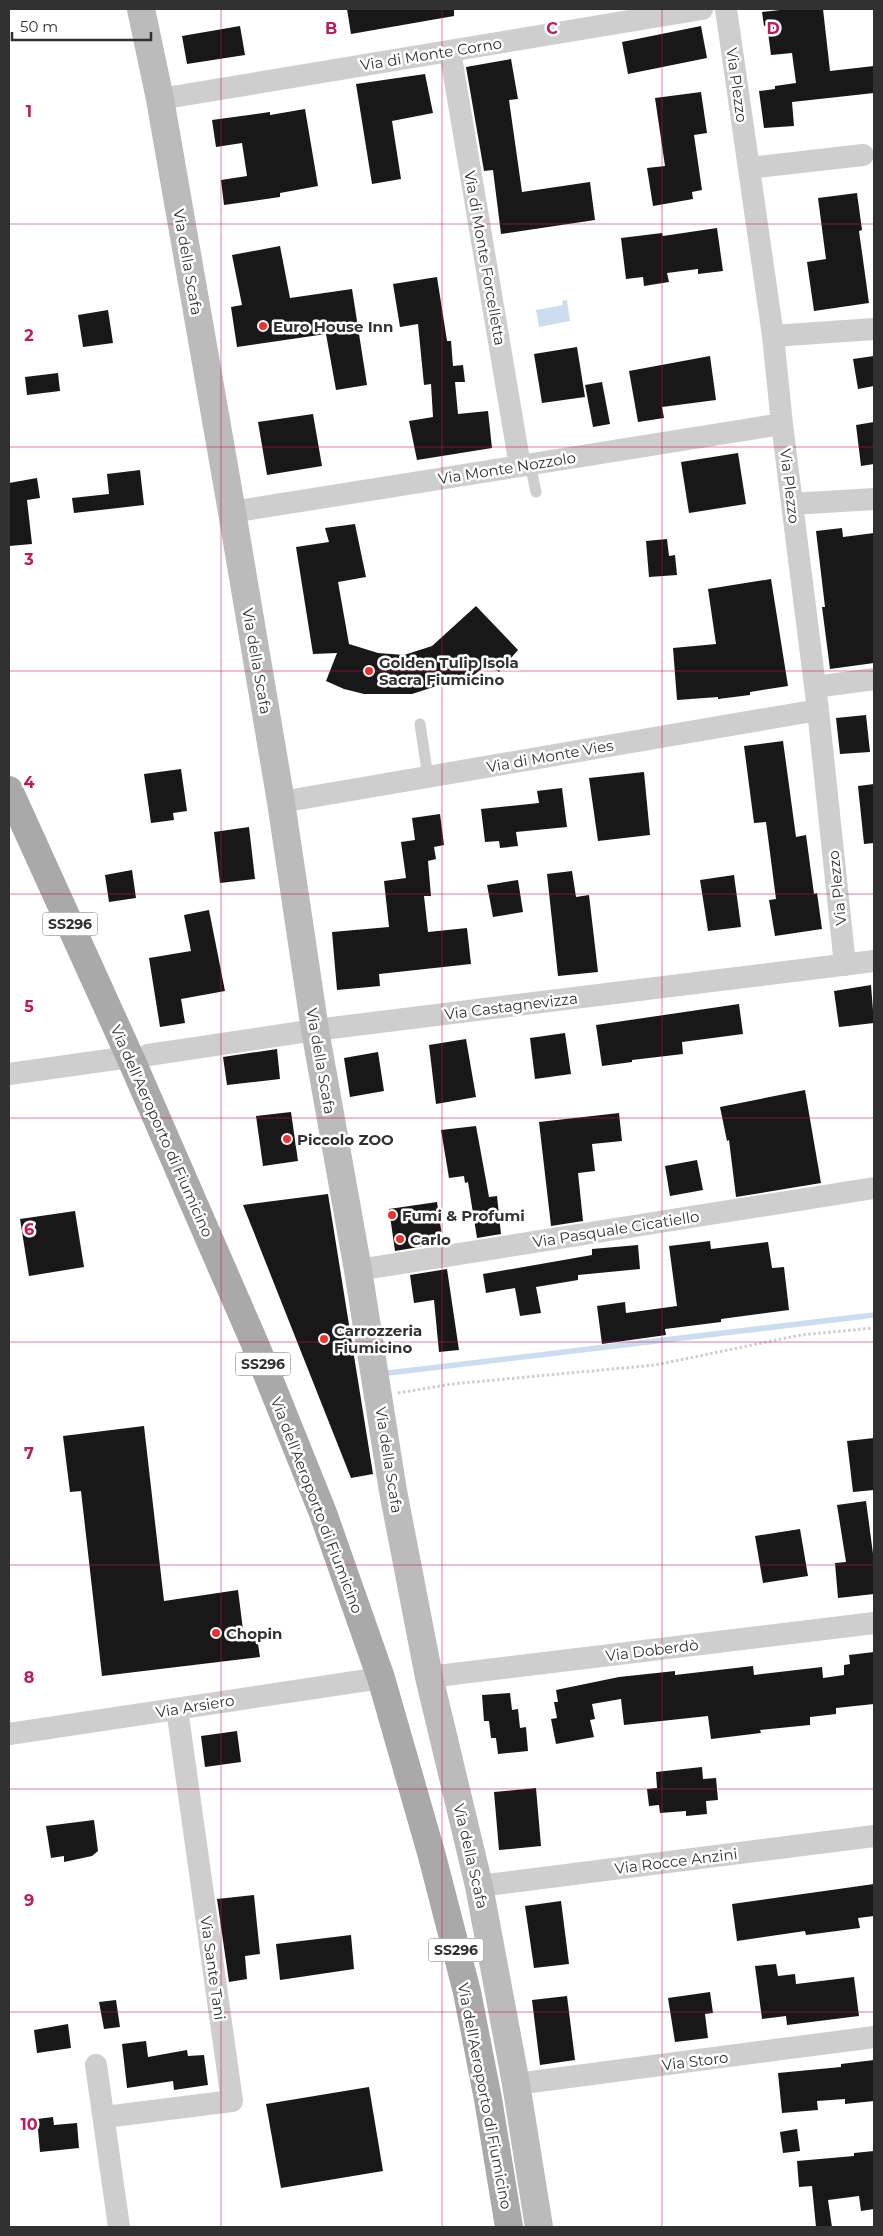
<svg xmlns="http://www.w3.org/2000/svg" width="883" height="2236" font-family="Montserrat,sans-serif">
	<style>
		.water { fill: #cbddee }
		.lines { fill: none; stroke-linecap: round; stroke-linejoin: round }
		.stream { stroke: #cbddee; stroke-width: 5.5 }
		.building { fill: #181818 }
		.path { stroke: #cecece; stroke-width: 3; stroke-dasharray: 2.5 2.5; stroke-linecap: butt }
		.lane { stroke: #cecece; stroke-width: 11 }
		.street { stroke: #cecece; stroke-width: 22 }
		.secondary { stroke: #bbb; stroke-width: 28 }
		.primary { stroke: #a9a9a9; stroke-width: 28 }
		.grid { fill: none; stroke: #c2185b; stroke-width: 1; stroke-opacity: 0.55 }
		.poi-dot { fill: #ec322f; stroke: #fff; stroke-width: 2 }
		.labels { text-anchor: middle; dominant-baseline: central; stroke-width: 5; stroke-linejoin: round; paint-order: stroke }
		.shield { fill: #fff; stroke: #6f6f6f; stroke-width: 1 }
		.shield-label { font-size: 14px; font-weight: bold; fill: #313131 }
		.street-label { font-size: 15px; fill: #313131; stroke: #fff }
		.poi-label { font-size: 15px; font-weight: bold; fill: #313131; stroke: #fff; text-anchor: start }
		.grid-label { font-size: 16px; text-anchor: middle; font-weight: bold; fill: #c2185b; stroke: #fff; stroke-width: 5; stroke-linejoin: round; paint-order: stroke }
	</style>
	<rect width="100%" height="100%" fill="#fff"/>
	<path class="water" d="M567 300 570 321 539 327 536 310 563 305 562 301Z"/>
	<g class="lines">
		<path class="stream" d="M388 1373 874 1315"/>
	</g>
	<path class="building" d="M347 9H454V16L351 34Z
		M789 9H823L830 71 874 66V93L792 102 794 126 764 128 759 91 775 89V86L796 83 792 53 771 55 767 25 764 26 762 12Z
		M240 26 245 55 187 64 182 36Z
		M701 26 707 58 628 74 622 42Z
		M511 59 518 99 509 100 522 192 590 182 595 220 501 234 493 170 484 171 466 67Z
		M425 74 433 113 392 121 401 179 372 184 356 84Z
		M701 92 707 133 694 135 702 190 692 192 693 199 653 206 647 168 665 166 655 98Z
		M305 109 318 186 280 193V197L224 205 221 180 247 176 242 143 216 147 212 120 270 112V115Z
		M857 193 862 230 859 231 869 303 814 311 807 262 826 259 818 198Z
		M717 228 723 271 698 274V269L667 273 669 282 644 286 643 277 626 279 621 238 662 233 663 236Z
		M280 246 290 298 352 289 367 385 336 390 326 334 237 347 231 307 242 305 232 255Z
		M437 277 447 341H451L453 366 463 365 465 382H455L458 414 488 411 492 448 417 460 409 421 433 417 431 384 424 385 418 324 400 327 393 284Z
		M108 310 113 343 83 347 78 315Z
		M577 347 585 397 542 403 534 354Z
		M710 356 716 400 662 407 664 418 638 422 629 371Z
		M874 356V386L858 389 853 359Z
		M58 373 60 391 27 395 25 377Z
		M602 382 610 424 593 427 585 385Z
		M313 414 322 466 267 475 258 422Z
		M874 422V464L861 466 856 425Z
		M738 453 746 504 689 513 681 462Z
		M140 470 144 505 74 513 72 498 109 494 107 474Z
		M37 478 40 498 27 500 32 544 9 546V483Z
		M355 524 366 577 338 582 349 644 378 653 404 655 432 646 476 606 518 650 499 672 489 663 461 685 455 680 412 694H364L344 689 326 681 337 653 313 654 296 547 329 542 325 528Z
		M842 528 843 537 874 533V663L830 669 822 607H825L816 531Z
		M667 539 669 556 675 555 677 575 649 577 646 541Z
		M771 579 788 686 750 692V695L718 699V697L677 700 673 648 716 644 708 589Z
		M866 715 870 752 840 754 836 718Z
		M783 741 796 837 806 835 814 894 817 893 822 929 775 936 769 900 776 899 766 822 754 823 744 746Z
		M181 769 187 811 173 813 174 820 151 823 144 774Z
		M644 772 650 835 598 841 589 778Z
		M874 784V843L864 844 858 786Z
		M562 788 567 827 516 832 518 846 500 848 499 841 485 842 481 809 539 803 537 791Z
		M440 814 444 845 434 847 436 859 428 861 431 896H424L428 932 467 928 471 964 379 974 380 986 337 990 332 932 389 927 384 881 406 878 401 842 415 840 412 818Z
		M249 827 255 879 220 883 214 832Z
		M132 870 136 898 109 902 105 875Z
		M572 871 576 897 589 895 598 972 558 976 547 874Z
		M734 875 741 927 708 931 700 880Z
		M518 880 523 912 493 917 487 885Z
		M209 910 225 991 181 999 185 1023 160 1027 149 958 191 951 184 915Z
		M871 985 874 1023 839 1027 834 991Z
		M739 1004 743 1034 682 1042 683 1054 632 1060V1062L602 1066 596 1025Z
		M565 1033 571 1074 535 1079 530 1038Z
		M466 1039 476 1097 436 1104 429 1045Z
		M277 1049 280 1079 227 1085 223 1057Z
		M378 1052 384 1091 350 1097 344 1058Z
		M805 1090 821 1183 736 1197 729 1140 727 1141 720 1107Z
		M291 1112 298 1161 263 1166 256 1116Z
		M619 1113 622 1141 592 1144 595 1171 578 1173 583 1221 551 1226 539 1122Z
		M476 1126 489 1197 497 1196 501 1234 477 1238 468 1182 465 1183 464 1176 449 1178 441 1130Z
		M697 1160 703 1190 670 1196 665 1166Z
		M328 1194 373 1474 351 1478 243 1205Z
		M437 1202 443 1243 395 1251 389 1209Z
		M75 1211 84 1267 29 1276 20 1219Z
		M710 1241 711 1249 768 1242 772 1268 784 1267 789 1310 721 1319V1322L665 1329 666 1335 602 1344 597 1306 625 1302 626 1313 677 1306 669 1246Z
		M638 1245 640 1269 578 1275V1280L536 1287 541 1313 520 1316 515 1288 486 1293 483 1274 592 1255V1249Z
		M447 1269 459 1350 439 1352 434 1300 414 1303 410 1275Z
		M144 1426 164 1601 238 1590 244 1638 257 1637 260 1657 102 1676 81 1491 70 1492 63 1436Z
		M874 1438V1490L853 1492 847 1441Z
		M866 1501 874 1561V1594L838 1598 835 1563 846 1562 837 1505Z
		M800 1529 808 1576 763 1583 755 1536Z
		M874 1652V1704L836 1708V1714L810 1717V1725L760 1730 761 1733 711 1739 708 1716 624 1725 621 1699 592 1704 595 1719 590 1720 594 1737 556 1744 551 1719 557 1718 554 1702H558L556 1690 619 1677 675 1671V1675L753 1666 754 1675 822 1667 823 1678 844 1675V1665L850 1664 849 1655Z
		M510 1693 512 1710 518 1709 520 1728 526 1727 528 1751 498 1754 496 1738H491L489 1721H484L482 1695Z
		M237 1731 241 1762 205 1767 201 1736Z
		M702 1767 703 1779 716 1778 718 1800 706 1801 707 1814 686 1816V1811L660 1813 659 1805 649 1806 647 1789 657 1788 656 1772Z
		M536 1788 541 1846 499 1850 494 1792Z
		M94 1820 98 1851 92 1856 64 1862V1856L51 1858 46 1826Z
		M874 1884V1916L858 1918 860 1928 806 1935 805 1931 737 1941 732 1904Z
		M254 1895 260 1954 245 1956 247 1979 229 1982 217 1899Z
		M561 1901 569 1964 534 1968 525 1906Z
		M351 1935 354 1969 280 1980 276 1944Z
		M776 1964 778 1976 795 1974 796 1984 854 1977 859 2016 787 2025 786 2016 762 2019 755 1966Z
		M710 1992 713 2013 705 2014 708 2038 675 2042 668 1998Z
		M567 1996 575 2060 540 2065 532 2000Z
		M116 2000 120 2027 104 2029 99 2002Z
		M68 2024 71 2048 37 2053 34 2030Z
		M146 2041 148 2057 187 2050 188 2056 204 2055 208 2085 174 2090 173 2081 127 2088 122 2044Z
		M874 2060V2101L845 2104V2099L817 2101 818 2110 782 2113 778 2073 841 2067V2064Z
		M369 2087 383 2171 281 2188 266 2104Z
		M53 2117 54 2125 77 2123 79 2148 40 2152 37 2119Z
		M797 2129 800 2151 783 2153 780 2132Z
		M874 2151V2209L861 2211 859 2196 828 2200 832 2227H816L812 2186 799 2187 797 2161 854 2156V2153Z"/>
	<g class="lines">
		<path class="path" d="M398 1393 452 1384 655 1365 801 1335 874 1328"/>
		<path class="lane" d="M530 464 536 492
			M420 724 428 777"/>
		<path class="street" d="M726 9 773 336 782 424 818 710 845 965
			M450 51 520 466
			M160 99 702 9
			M749 168 863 155
			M773 336 874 329
			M792 504 874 499
			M232 512 782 424
			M815 687 874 679
			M281 802 818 710
			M148 1055 315 1030 874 961
			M9 1074 130 1057
			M358 1270 874 1188
			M429 1677 874 1623
			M9 1734 381 1678
			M479 1886 874 1836
			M96 2065 119 2227
			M516 2084 874 2037
			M105 2117 232 2101 177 1709"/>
		<path class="secondary" d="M141 9 160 99 232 512 281 802 315 1030 358 1270 393 1491 429 1677 479 1886 516 2084 539 2227"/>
		<path class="primary" d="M9 790 130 1057 255 1344 323 1513 381 1678 432 1856 467 1992 488 2099 509 2227"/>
	</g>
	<path class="grid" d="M221 9V2227M442 9V2227M662 9V2227M9 224H874M9 447H874M9 671H874M9 894H874M9 1118H874M9 1342H874M9 1565H874M9 1789H874M9 2012H874"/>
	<g class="poi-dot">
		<circle cx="263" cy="326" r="5"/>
		<circle cx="369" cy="671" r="5"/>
		<circle cx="287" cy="1139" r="5"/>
		<circle cx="392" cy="1215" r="5"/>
		<circle cx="400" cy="1239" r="5"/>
		<circle cx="324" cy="1339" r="5"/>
		<circle cx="216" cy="1633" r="5"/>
	</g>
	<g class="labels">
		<g class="shield">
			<rect x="42.5" y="912.5" width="55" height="23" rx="4"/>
			<rect x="235.5" y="1352.5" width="55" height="23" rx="4"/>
			<rect x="428.5" y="1938.5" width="55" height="23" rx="4"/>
		</g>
		<g class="shield-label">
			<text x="70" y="924">SS296</text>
			<text x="263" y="1364">SS296</text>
			<text x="456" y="1950">SS296</text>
		</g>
		<g class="street-label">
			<text transform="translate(431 54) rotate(-9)">Via di Monte Corno</text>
			<text transform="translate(737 85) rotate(82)">Via Plezzo</text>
			<text transform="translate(485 258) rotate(80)">Via di Monte Forcelletta</text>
			<text transform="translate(188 262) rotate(80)">Via della Scafa</text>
			<text transform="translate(507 468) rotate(-9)">Via Monte Nozzolo</text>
			<text transform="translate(790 486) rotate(83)">Via Plezzo</text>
			<text transform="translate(257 661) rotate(80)">Via della Scafa</text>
			<text transform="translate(550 756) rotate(-10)">Via di Monte Vies</text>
			<text transform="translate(837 888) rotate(-96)">Via Plezzo</text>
			<text transform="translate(511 1006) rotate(-7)">Via Castagnevizza</text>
			<text transform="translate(321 1061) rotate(80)">Via della Scafa</text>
			<text transform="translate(162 1131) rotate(66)">Via dell'Aeroporto di Fiumicino</text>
			<text transform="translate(616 1229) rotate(-9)">Via Pasquale Cicatiello</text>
			<text transform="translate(389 1460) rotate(81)">Via della Scafa</text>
			<text transform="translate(317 1505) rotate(69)">Via dell'Aeroporto di Fiumicino</text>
			<text transform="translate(652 1650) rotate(-7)">Via Doberdò</text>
			<text transform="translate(195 1706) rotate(-9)">Via Arsiero</text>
			<text transform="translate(471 1856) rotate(77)">Via della Scafa</text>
			<text transform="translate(676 1861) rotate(-7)">Via Rocce Anzini</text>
			<text transform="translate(213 1968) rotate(82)">Via Sante Tani</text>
			<text transform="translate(695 2061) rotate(-7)">Via Storo</text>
			<text transform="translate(485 2096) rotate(79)">Via dell'Aeroporto di Fiumicino</text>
		</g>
		<g class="poi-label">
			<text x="273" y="326">Euro House Inn</text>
			<text x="379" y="662">Golden Tulip Isola<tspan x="379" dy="17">Sacra Fiumicino</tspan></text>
			<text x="297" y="1139">Piccolo ZOO</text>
			<text x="402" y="1215">Fumi &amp; Profumi</text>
			<text x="410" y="1239">Carlo</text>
			<text x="334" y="1330">Carrozzeria<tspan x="334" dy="17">Fiumicino</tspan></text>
			<text x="226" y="1633">Chopin</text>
		</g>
	</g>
	<g class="grid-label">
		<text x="331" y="34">B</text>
		<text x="552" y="34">C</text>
		<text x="773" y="34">D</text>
		<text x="29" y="117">1</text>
		<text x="29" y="341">2</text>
		<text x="29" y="565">3</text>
		<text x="29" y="788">4</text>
		<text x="29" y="1012">5</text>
		<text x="29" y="1235">6</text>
		<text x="29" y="1459">7</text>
		<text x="29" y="1683">8</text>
		<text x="29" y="1906">9</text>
		<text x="29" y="2130">10</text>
	</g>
	<rect width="883" height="2236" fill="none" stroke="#313131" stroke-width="20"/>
	<path d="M12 32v8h139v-8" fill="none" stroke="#313131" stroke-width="2.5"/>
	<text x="20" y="32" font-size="15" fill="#313131" stroke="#ffffff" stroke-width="4" paint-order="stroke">50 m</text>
</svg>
